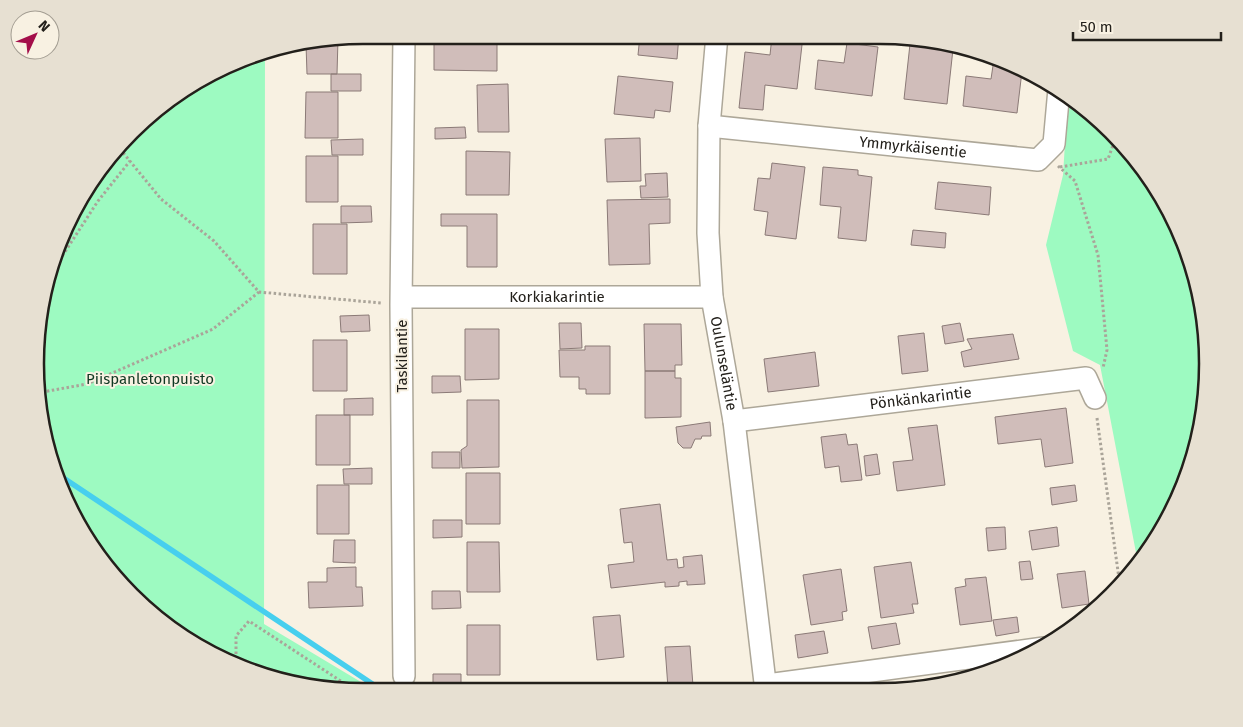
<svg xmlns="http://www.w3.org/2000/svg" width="1243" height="727" font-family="'Fira Sans',sans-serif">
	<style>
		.green { fill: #9dfac1 }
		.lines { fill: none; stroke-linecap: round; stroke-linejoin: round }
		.stream { stroke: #47cfee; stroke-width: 5.5 }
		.building { fill: #d0bdba; stroke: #8b7a77 }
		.minor-casing { stroke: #ada798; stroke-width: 24 }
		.path { stroke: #aaa499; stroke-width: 3; stroke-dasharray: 2.5 2.5; stroke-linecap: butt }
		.minor { stroke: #fff; stroke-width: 21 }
		.labels { text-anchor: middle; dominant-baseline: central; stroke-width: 4; stroke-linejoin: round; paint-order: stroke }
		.street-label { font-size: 15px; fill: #23201b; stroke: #f8f1e2 }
		.park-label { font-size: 15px; fill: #0f3822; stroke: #f8f1e2 }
		.rim { fill: none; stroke: #23201b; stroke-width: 2.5 }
	</style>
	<rect width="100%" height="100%" fill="#f8f1e2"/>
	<path class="green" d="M265 51 264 624 376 691H342L258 674 181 637 103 564 53 469 36 385 46 278 91 181 164 103 258 52Z
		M1068 95C1099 121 1130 147 1153 181 1228 294 1226 457 1138 563L1100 365 1073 351 1046 245 1063 175Z"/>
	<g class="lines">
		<path class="stream" d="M53 471 383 691"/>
	</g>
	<path class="building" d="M466 35H497V71L434 70V38H466Z
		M640 35H679L677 59 638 55Z
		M772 36H803L797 89 765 85 763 110 739 108 745 52 770 55Z
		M338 39 337 74H307L306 44Z
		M847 43 878 47 872 96 815 89 818 60 844 63Z
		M910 44 953 49 947 104 904 99Z
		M994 59 1022 71 1017 113 963 106 966 76 991 79Z
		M331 74H361V91H331Z
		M618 76 673 82 670 112 655 110 654 118 614 114Z
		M508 84 509 132H478L477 85Z
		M306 92H338V138H305Z
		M465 127 466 138 435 139V128Z
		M640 138 641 181 607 182 605 139Z
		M363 139V155H332L331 140Z
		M466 151 510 152 509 195H466Z
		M306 156H338V202H306Z
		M772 163 805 167 796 239 765 235 768 212 754 210 758 178 770 179Z
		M823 167 858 170V175L872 177 866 241 838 238 841 207 820 205Z
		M667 173 668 197 641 198 640 186H646L645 174Z
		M938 182 991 187 989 215 935 209Z
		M670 199V223L649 224 650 264 609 265 607 200Z
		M341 206H371L372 222 341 223Z
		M441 214H497V267H467V226H441Z
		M313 224H347V274H313Z
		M913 230 946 233 945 248 911 245Z
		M369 315 370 331 341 332 340 316Z
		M559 323H581L582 348 560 349Z
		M960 323 964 341 945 344 942 326Z
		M644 324H681L682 365H675V371H645Z
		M465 329H499V379L465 380Z
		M924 333 928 371 902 374 898 336Z
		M1013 334 1019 359 964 367 961 352 972 349 967 339Z
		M313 340H347V391H313Z
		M585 346H610V394H586V389H579V377H560L559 350H585Z
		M815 352 819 386 768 392 764 359Z
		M645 371H675V378H681V417L645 418Z
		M432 376H460L461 392 432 393Z
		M373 398V415H344V399Z
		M467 400H499V467L462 468 461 450 467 446Z
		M1066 408 1073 463 1045 467 1041 439 998 444 995 417Z
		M316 415H350V465H316Z
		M710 422 711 436H702L701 439H695L691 448H683L678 443 676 427Z
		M937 425 945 485 897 491 893 462 913 460 908 428Z
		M846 434 848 445 857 444 862 480 841 482 839 466 825 468 821 437Z
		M432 452H460V468H432Z
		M877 454 880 474 866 476 864 456Z
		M372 468V484H344L343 469Z
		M466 473H500V524H466Z
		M317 485H349V534H317Z
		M1075 485 1077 501 1052 505 1050 488Z
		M660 504 667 560 677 559 678 568 684 567 683 557 702 555 705 584 687 585V581L679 582V586L665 587V582L611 588 608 565 634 562 632 542 624 543 620 509Z
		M433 520H462V537L433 538Z
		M1005 527 1006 549 988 551 986 528Z
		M1057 527 1059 546 1032 550 1029 531Z
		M334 540H355V563L333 562Z
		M467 542H499L500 592H467Z
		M1030 561 1033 579 1021 580 1019 562Z
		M911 562 918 604H912L914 613 881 618 874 567Z
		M356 567V587H362L363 606 309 608 308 582H327V568Z
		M841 569 847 611 842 612 843 620 811 625 803 575Z
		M1085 571 1089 604 1062 608 1057 574Z
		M986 577 992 621 960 625 955 588 966 586 965 579Z
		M432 591H460L461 608 432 609Z
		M620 615 624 657 597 660 593 617Z
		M1017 617 1019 632 996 636 993 620Z
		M896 623 900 644 872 649 868 627Z
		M467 625H500V675H467Z
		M824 631 828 653 798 658 795 635Z
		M690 646 693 686 668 688 665 647Z
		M433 674H461V691H433Z"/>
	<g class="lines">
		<g class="minor-casing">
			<g id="minor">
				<path id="s1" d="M717 35 709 126 708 233 712 297 734 421 766 691"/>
				<path id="s2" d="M709 126 1038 160 1054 144 1059 89"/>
				<path id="s3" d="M402 297H712"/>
				<path id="s4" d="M734 421 1086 378 1095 398"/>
				<path d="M404 676 401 305 404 35"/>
				<path d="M767 685 1044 648"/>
			</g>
		</g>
		<path class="path" d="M120 149 161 199 214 241 259 292 381 303
			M1058 166 1075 181 1098 255 1107 350 1103 368
			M1060 167 1108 159 1116 137
			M46 281 98 201 130 161
			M37 393 87 384 213 329 259 292
			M1097 418 1120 586
			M236 664V636L249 621 356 691"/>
		<use href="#minor" class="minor"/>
	</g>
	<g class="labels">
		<g class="street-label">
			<text stroke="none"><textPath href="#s2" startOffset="205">Ymmyrkäisentie</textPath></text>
			<text stroke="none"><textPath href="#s3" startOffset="155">Korkiakarintie</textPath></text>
			<text transform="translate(402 356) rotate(-90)">Taskilantie</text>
			<text stroke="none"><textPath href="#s1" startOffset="330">Oulunseläntie</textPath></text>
			<text stroke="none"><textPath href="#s4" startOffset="188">Pönkänkarintie</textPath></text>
		</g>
		<g class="park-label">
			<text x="150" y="379">Piispanletonpuisto</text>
		</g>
	</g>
	<path d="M0 0H1243V727H0ZM363 44H880A319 319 0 0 1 1199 363V364A319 319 0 0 1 880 683H363A319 319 0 0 1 44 364V363A319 319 0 0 1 363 44Z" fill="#e7e0d2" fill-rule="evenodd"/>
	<path class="rim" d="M363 44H880A319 319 0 0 1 1199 363V364A319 319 0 0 1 880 683H363A319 319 0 0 1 44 364V363A319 319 0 0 1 363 44Z"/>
	<g transform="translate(35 35) rotate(46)"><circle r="24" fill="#f8f1e2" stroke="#a39d92"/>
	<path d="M0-4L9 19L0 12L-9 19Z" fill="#a40e4a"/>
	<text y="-8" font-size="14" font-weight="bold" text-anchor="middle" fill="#23201b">N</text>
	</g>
	<path d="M1073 32v8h148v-8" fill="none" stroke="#23201b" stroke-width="2.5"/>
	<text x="1080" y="32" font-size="15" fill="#23201b" stroke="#f8f1e2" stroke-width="4" paint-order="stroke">50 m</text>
</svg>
